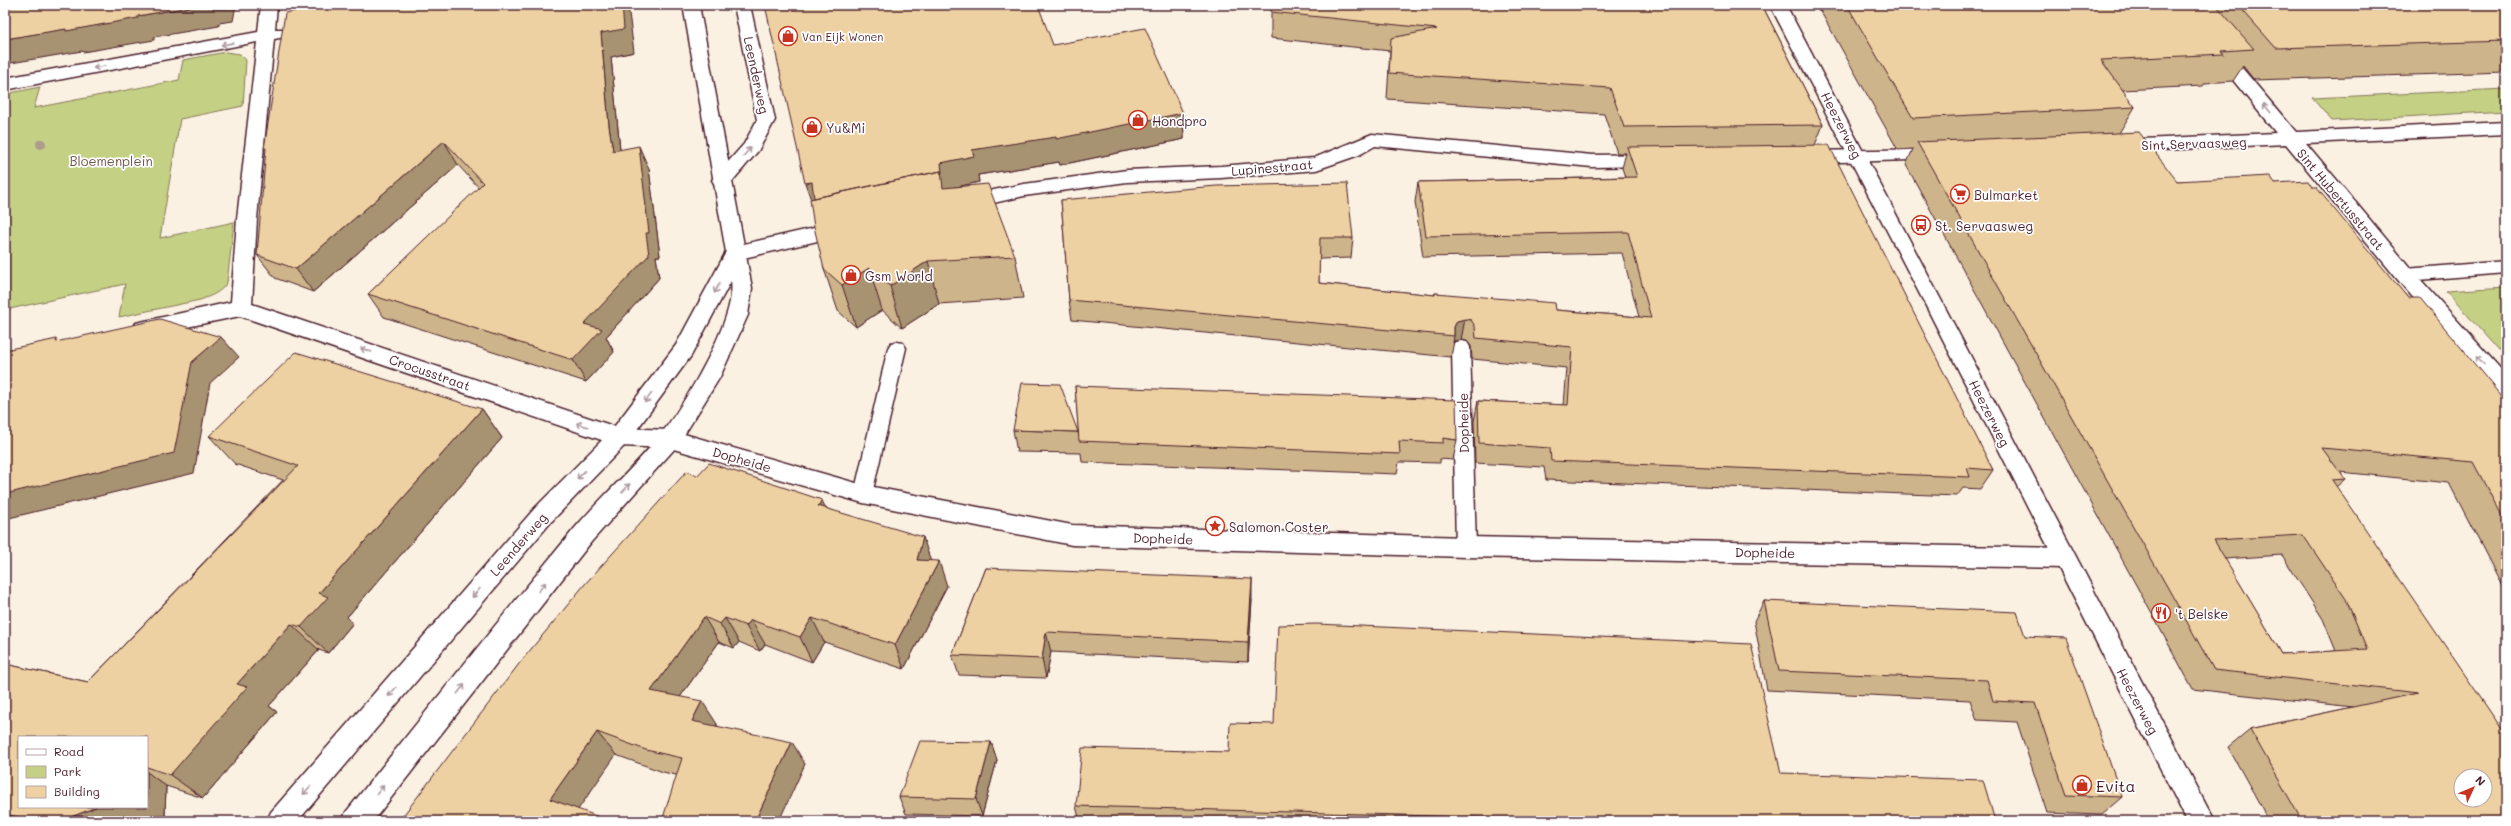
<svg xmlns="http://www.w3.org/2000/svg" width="2511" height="826" font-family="Mali,sans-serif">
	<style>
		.green { fill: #c4d084; stroke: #877858 }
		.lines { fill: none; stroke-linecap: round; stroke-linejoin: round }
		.service-casing { stroke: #4a1f2b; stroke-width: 3 }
		.minor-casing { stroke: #4a1f2b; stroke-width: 3 }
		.tertiary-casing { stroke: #4a1f2b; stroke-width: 3 }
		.secondary-casing { stroke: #4a1f2b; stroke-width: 3 }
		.service { fill: #fff; fill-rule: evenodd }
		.minor { fill: #fff; fill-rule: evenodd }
		.tertiary { fill: #fff; fill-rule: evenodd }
		.secondary { fill: #fff; fill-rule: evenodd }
		.tree { fill: #ae9b8d }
		.wall { fill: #cdb48b; stroke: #4a1f2b; fill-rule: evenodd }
		.shaded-wall { fill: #a79271; stroke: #4a1f2b }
		.building { fill: #eed1a2; stroke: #4a1f2b; fill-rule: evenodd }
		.oneway { stroke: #ae9aa0 }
		.labels { text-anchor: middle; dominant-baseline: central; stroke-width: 3.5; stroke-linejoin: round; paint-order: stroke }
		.far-poi-label { font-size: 11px; fill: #4a1f2b; stroke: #fff; text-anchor: start }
		.street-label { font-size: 13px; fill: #4a1f2b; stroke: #fff }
		.poi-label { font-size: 13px; fill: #4a1f2b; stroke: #fff; text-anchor: start }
		.park-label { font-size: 13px; fill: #6f5446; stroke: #fff }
		.near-poi-label { font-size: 16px; fill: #4a1f2b; stroke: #fff; text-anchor: start }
	</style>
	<rect width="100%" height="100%" fill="#faf1e3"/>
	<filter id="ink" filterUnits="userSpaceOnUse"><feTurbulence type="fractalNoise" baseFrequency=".025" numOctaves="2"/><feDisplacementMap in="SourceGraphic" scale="8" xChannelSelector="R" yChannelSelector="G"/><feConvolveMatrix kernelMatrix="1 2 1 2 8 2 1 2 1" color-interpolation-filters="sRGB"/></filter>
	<g filter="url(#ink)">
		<path class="green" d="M226 52 240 54 246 60 243 106 180 119 160 238 234 222 227 283C220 293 211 296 200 300L119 317 125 284 5 310V170L10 155 5 156V94L40 87 34 108 179 80 183 60Z
			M2506 89V111L2332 121 2312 98Z
			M2506 287V359L2446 291Z"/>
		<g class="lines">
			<g class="service-casing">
				<path id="service" d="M2506 261V273L2405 281 2399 279 2397 275 2399 271 2405 269Z
					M1461 341 1467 342 1470 347 1476 547 1473 553 1466 555 1459 553 1456 547 1452 347 1455 342Z
					M897 342 903 343 906 348 872 494 870 499 863 502 856 499 854 494 888 348 891 343Z"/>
			</g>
			<g class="minor-casing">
				<path id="minor" d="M261 5H277L275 29H285L288 33 285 37 274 39 257 219 252 304 619 428 670 430 863 485 1072 525 1466 537 2063 548 2071 551 2075 558 2071 565 2063 568 1466 557 1072 545 863 503 670 448 619 446 240 316 143 336 136 333 133 328 136 323 231 302 237 219 257 42 5 90V78L258 32Z
					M734 5H750L775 120 758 151 729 185 722 186 715 185 712 180 744 144 757 120Z
					M2172 5H2189L2296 132 2506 122V134L2306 143 2412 270 2506 375V398L2498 396 2398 280 2286 144 2120 152 2113 150 2111 146 2113 142 2120 140 2276 133Z
					M1372 134 1592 155 1654 154 1661 156 1663 160 1661 164 1654 166 1592 167 1375 146 1359 155 1316 170 1221 178 1127 182 1024 196 963 210 956 208 953 203 956 198 963 196 1024 184 1127 170 1221 166 1314 158Z
					M1939 149 1946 151 1948 155 1946 159 1806 163 1799 161 1797 157 1799 153 1806 151Z
					M845 221 852 223 855 228 852 233 735 260 728 258 725 253 728 248 735 246Z"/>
			</g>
			<g class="tertiary-casing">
				<path id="tertiary" d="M1770 5H1786L2215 821H2187L1928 310Z"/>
			</g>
			<g class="secondary-casing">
				<path id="secondary" d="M683 5H699L752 288 748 315 720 377 678 445 592 541 373 821H342L346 812C422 717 497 622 574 529 602 496 635 467 662 433 685 403 737 318 731 281L691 356 627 443 551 522 298 821H267L271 812 535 508 611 431 676 345 726 252Z"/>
			</g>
			<use href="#service" class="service"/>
			<use href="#minor" class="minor"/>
			<use href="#tertiary" class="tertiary"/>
			<use href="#secondary" class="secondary"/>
		</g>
		<circle class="tree" cx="41" cy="144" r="5"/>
		<path class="wall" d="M290 5 634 52 611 57 620 150 649 169 660 256H656L659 278 606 337 614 352 586 382 384 317 368 294 479 188 458 165 313 292 275 278 257 255 294 11Z
			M1271 5H1762L1823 125 1815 145 1993 470 1980 489 1963 488 1957 496 1546 480 1544 467 1475 463 1474 421 1478 401 1564 405 1567 368 1472 359 1471 346 1467 341 1461 340 1454 341 1451 357 1072 320 1069 300 1061 200 1353 238 1351 258 1319 259V283L1434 295 1435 293 1556 310 1639 317 1622 253 1423 257 1415 202 1418 182 1625 177 1622 168 1626 153H1617L1604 114 1387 99 1390 51 1271 38Z
			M1817 5H2506V72L2254 80 2243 66 2233 81 2205 83 2203 86 2122 90 2135 107 2119 133 2177 181 2275 183 2312 187 2408 298 2506 402V593L2449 483 2340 472 2345 479 2336 487 2506 821H2269L2228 747 2250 729 2353 707 2193 689 1906 165 1913 149 1898 150ZM2282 555 2323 619 2336 651 2282 654 2225 559Z
			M1053 45 1183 113 1184 139 1060 165 1059 162 978 175 979 182 955 187 1015 256 1023 298 939 304 902 328 882 310 856 327 838 311 824 269Z
			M1075 386 1457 440 1453 460 1440 459V463L1399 462 1397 474 1082 462 1081 453 1017 452 1013 430 1078 432 1079 437Z
			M482 409 502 438 347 617 353 623 328 653 319 650 269 706 277 712 203 798 166 786 165 816 153 821H5V664L88 682 283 480 235 464 209 436ZM147 737V807H19Z
			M697 476 825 508 930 561 947 586 904 669 824 642 812 662 765 644 760 651 739 642 734 648 719 642 680 697 717 724V726L805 764 676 775 663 772 616 755 399 821Z
			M986 568 1252 600 1248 662 1051 652 1046 678 959 675 952 655Z
			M1764 601 2025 636 2122 797 2101 815 2047 813 2017 722 1977 720 1970 700 1767 690 1754 621Z
			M991 742 997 760 982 816 906 814 899 797Z
			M1229 752 1781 773 1995 821H1171L1079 818 1076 806Z"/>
		<path class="shaded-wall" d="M201 5H236L233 21 219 23V26L154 37V40L83 52 82 51 5 64V39Z
			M290 5H393L301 22Z
			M622 5H628L634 52 611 57 620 150 613 151 609 126 601 33Z
			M1183 113 1184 139 1060 165 1059 162 978 175 979 182 947 189 814 208 805 183 941 163 972 150Z
			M444 141 458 165 313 292 296 269Z
			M639 146 649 169 660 256H656L659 278 606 337 614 352 586 382 573 360Z
			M928 261 939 304 902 328 890 286Z
			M869 268 882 310 856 327 842 285Z
			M1465 319 1461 340 1454 341 1453 343 1454 336V327L1457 321Z
			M221 337 239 357 210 383 194 473 5 519V494L192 362Z
			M482 409 502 438 347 617 353 623 328 653 301 627 319 593Z
			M822 500 833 526 818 506Z
			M923 537 931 562 917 560Z
			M939 561 947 586 904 669 895 645Z
			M1252 579V600L1248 662V642Z
			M704 617 719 642 668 714 651 691Z
			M725 618 739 642 734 648 720 624Z
			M812 618 824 642 812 662 800 637Z
			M751 620 765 644 760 651 746 626Z
			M291 624 319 650 269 706 277 712 203 798 170 775 237 684Z
			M1046 632 1051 652 1046 678 1042 659Z
			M702 701 717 724 708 744 692 721Z
			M597 732 616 755 570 821 550 799Z
			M792 742 805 764 779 821H755Z
			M991 742 997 760 982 816 976 799Z
			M147 772 166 786 165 816 153 821H61L96 807H147Z"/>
		<path class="building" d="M5 5H201L138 16V18L66 31V29L5 39Z
			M328 5H622L624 29 601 33 609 126 613 151 639 146 649 233H646L649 255 584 324 602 329 573 360 368 294 483 183 444 141 296 269 257 255 266 148 264 149 285 13Z
			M765 5H1038L1053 45 1145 28 1183 113 1056 139V137L972 150 974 156 941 163 942 173 941 174V171L814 198 812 182 805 183Z
			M1271 5H1762L1823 125 1624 127 1610 88 1389 73 1391 38 1437 29 1271 12Z
			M1847 5H2216L2254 49 2221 51 2224 54 2101 60 2135 107 1913 118Z
			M2238 5H2506V41L2276 48Z
			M2139 132 2177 181 2270 176 2275 183 2308 181 2312 187H2316L2408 298H2420L2506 402V524L2473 462 2322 448 2345 479 2332 480 2506 735V821H2302L2250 729 2418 693 2214 670 1917 142ZM2303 535 2346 599 2367 649 2282 654 2214 540ZM2461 776H2485V800H2461Z
			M1829 145 1993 470 1967 468 1970 477 1551 461 1550 448 1479 443 1478 401 1568 405 1572 347 1476 338 1475 326 1471 320 1465 319 1457 321 1454 327V336L1069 300 1061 200 1216 186 1347 183 1353 238H1320L1319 283 1435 295V293L1555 303 1556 310 1651 318 1628 232 1426 236 1418 182 1637 177 1627 147Z
			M941 171 943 188 988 184 1015 256 928 261 890 286 869 268 842 285 824 269 814 227 810 199Z
			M160 319 221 337 192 362 174 453 5 494V350L57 339 56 342Z
			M296 352 482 409 319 593 328 597 301 627 291 624 237 684 247 687 170 775 147 767V737H19V807H96L61 821H36L5 814V664L88 682 298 466 209 436Z
			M1022 383 1060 384 1078 432 1013 430Z
			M1075 386 1456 400 1457 440 1443 438V443L1399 441 1400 454 1079 441Z
			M709 463 822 500 818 506 923 537 917 560 939 561 895 645 812 618 800 637 751 620 746 626 725 618 720 624 704 617 651 691 702 701 692 721 792 742 755 821H662L682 758 646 750 597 732 550 799 610 821H399L522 660 585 584 687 471 697 476Z
			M986 568 1252 579 1248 642 1046 632 1042 659 952 655Z
			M1764 601 2017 612 2025 636 2066 638 2122 797 2066 795 2035 703 1993 701 1987 680 1779 671Z
			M1317 624 1751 644 1781 773 1983 780 1995 821H1615L1076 806 1082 748 1229 752 1230 723 1274 724 1278 625Z
			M920 741 991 742 976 799 899 797Z"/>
		<defs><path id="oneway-shaft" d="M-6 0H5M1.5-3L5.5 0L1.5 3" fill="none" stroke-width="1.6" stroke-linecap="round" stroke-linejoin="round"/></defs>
		<g class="oneway">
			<use href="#oneway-shaft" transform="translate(227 44) rotate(169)"/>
			<use href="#oneway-shaft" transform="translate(99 67) rotate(170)"/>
			<use href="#oneway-shaft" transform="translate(2267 108) rotate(-129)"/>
			<use href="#oneway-shaft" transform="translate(747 152) rotate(-49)"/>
			<use href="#oneway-shaft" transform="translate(717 288) rotate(118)"/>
			<use href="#oneway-shaft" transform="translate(366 350) rotate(-161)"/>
			<use href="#oneway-shaft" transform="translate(2480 360) rotate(-131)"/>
			<use href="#oneway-shaft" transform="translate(648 398) rotate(127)"/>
			<use href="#oneway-shaft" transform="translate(582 425) rotate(-162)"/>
			<use href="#oneway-shaft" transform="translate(581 475) rotate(133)"/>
			<use href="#oneway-shaft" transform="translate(626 488) rotate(-48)"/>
			<use href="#oneway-shaft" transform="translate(542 587) rotate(-52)"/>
			<use href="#oneway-shaft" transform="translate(476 593) rotate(131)"/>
			<use href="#oneway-shaft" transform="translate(461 689) rotate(-52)"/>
			<use href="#oneway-shaft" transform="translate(392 692) rotate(131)"/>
			<use href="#oneway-shaft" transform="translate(307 790) rotate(131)"/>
			<use href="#oneway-shaft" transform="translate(380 790) rotate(-52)"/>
		</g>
	</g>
	<defs>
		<g id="shop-ring" transform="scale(1)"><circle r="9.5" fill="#fff" stroke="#c8321e" stroke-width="1.5"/><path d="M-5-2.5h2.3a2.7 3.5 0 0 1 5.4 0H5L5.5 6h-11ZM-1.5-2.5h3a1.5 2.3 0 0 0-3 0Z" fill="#c8321e"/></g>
		<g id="supermarket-ring" transform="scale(1)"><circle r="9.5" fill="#fff" stroke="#c8321e" stroke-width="1.5"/><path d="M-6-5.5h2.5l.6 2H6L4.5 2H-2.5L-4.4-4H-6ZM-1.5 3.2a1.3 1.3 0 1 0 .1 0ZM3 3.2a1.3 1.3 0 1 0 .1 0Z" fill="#c8321e"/></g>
		<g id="bus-ring" transform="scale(1)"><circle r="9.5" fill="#fff" stroke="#c8321e" stroke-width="1.5"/><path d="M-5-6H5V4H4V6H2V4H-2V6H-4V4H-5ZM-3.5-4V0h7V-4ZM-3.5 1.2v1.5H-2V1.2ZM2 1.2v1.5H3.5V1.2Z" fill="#c8321e"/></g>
		<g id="sight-ring" transform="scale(1)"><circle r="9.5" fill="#fff" stroke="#c8321e" stroke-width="1.5"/><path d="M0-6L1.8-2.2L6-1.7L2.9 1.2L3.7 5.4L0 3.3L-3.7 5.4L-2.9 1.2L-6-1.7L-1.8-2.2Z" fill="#c8321e"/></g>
		<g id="restaurant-ring" transform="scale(1)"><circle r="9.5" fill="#fff" stroke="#c8321e" stroke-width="1.5"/><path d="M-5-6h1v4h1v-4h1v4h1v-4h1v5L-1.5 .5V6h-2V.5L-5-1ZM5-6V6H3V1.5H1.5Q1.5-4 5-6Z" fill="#c8321e"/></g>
	</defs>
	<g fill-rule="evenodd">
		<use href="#shop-ring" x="788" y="36"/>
		<use href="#shop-ring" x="1138" y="120"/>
		<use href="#shop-ring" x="812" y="127"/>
		<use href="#supermarket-ring" x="1960" y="194"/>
		<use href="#bus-ring" x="1921" y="225"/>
		<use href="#shop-ring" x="851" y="275"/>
		<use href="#sight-ring" x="1215" y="526"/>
		<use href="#restaurant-ring" x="2161" y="613"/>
		<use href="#shop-ring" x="2082" y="785"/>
	</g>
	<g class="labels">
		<g class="far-poi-label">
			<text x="802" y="36">Van Eijk Wonen</text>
		</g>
		<g class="street-label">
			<text transform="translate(757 75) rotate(78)">Leenderweg</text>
			<text transform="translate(1842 125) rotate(63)">Heezerweg</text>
			<text transform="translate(2194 143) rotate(-2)">Sint Servaasweg</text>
			<text transform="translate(1272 167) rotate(-5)">Lupinestraat</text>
			<text transform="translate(2341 199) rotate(50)">Sint Hubertusstraat</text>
			<text transform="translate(430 372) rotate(19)">Crocusstraat</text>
			<text transform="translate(1990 413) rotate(63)">Heezerweg</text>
			<text transform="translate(1463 423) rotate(-91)">Dopheide</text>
			<text transform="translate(742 459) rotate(16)">Dopheide</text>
			<text transform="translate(1163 538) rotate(2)">Dopheide</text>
			<text transform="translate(518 544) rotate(-49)">Leenderweg</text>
			<text transform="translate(1765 552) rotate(1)">Dopheide</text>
			<text transform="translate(2138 701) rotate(62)">Heezerweg</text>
		</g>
		<g class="poi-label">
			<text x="1152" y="120">Hondpro</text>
			<text x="826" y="127">Yu&amp;Mi</text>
			<text x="1974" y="194">Bulmarket</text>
			<text x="1935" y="225">St. Servaasweg</text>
			<text x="865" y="275">Gsm World</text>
			<text x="1229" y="526">Salomon Coster</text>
			<text x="2175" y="613">'t Belske</text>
		</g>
		<g class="park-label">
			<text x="111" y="160">Bloemenplein</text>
		</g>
		<g class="near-poi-label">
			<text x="2096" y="785">Evita</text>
		</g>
	</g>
	<rect width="2511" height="826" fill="none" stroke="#fff" stroke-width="20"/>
	<rect x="10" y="10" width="2491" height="806" fill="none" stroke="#4a1f2b" stroke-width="1.5" filter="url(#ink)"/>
	<rect x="18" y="736" width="130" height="72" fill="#ffffff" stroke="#b7a5aa"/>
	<rect x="26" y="749" width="20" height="6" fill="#ffffff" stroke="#b7a5aa"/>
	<text x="54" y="756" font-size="12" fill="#4a1f2b">Road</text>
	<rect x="26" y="766" width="20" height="12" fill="#c4d084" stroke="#b7a5aa"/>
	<text x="54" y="776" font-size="12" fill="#4a1f2b">Park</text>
	<rect x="26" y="786" width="20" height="12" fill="#eed1a2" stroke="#b7a5aa"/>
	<text x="54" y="796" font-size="12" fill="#4a1f2b">Building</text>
	<g transform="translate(2473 788) rotate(46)"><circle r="19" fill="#ffffff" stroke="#b7a5aa"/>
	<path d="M0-3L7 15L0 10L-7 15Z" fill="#c8321e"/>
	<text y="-6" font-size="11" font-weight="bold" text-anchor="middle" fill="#4a1f2b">N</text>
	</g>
</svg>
